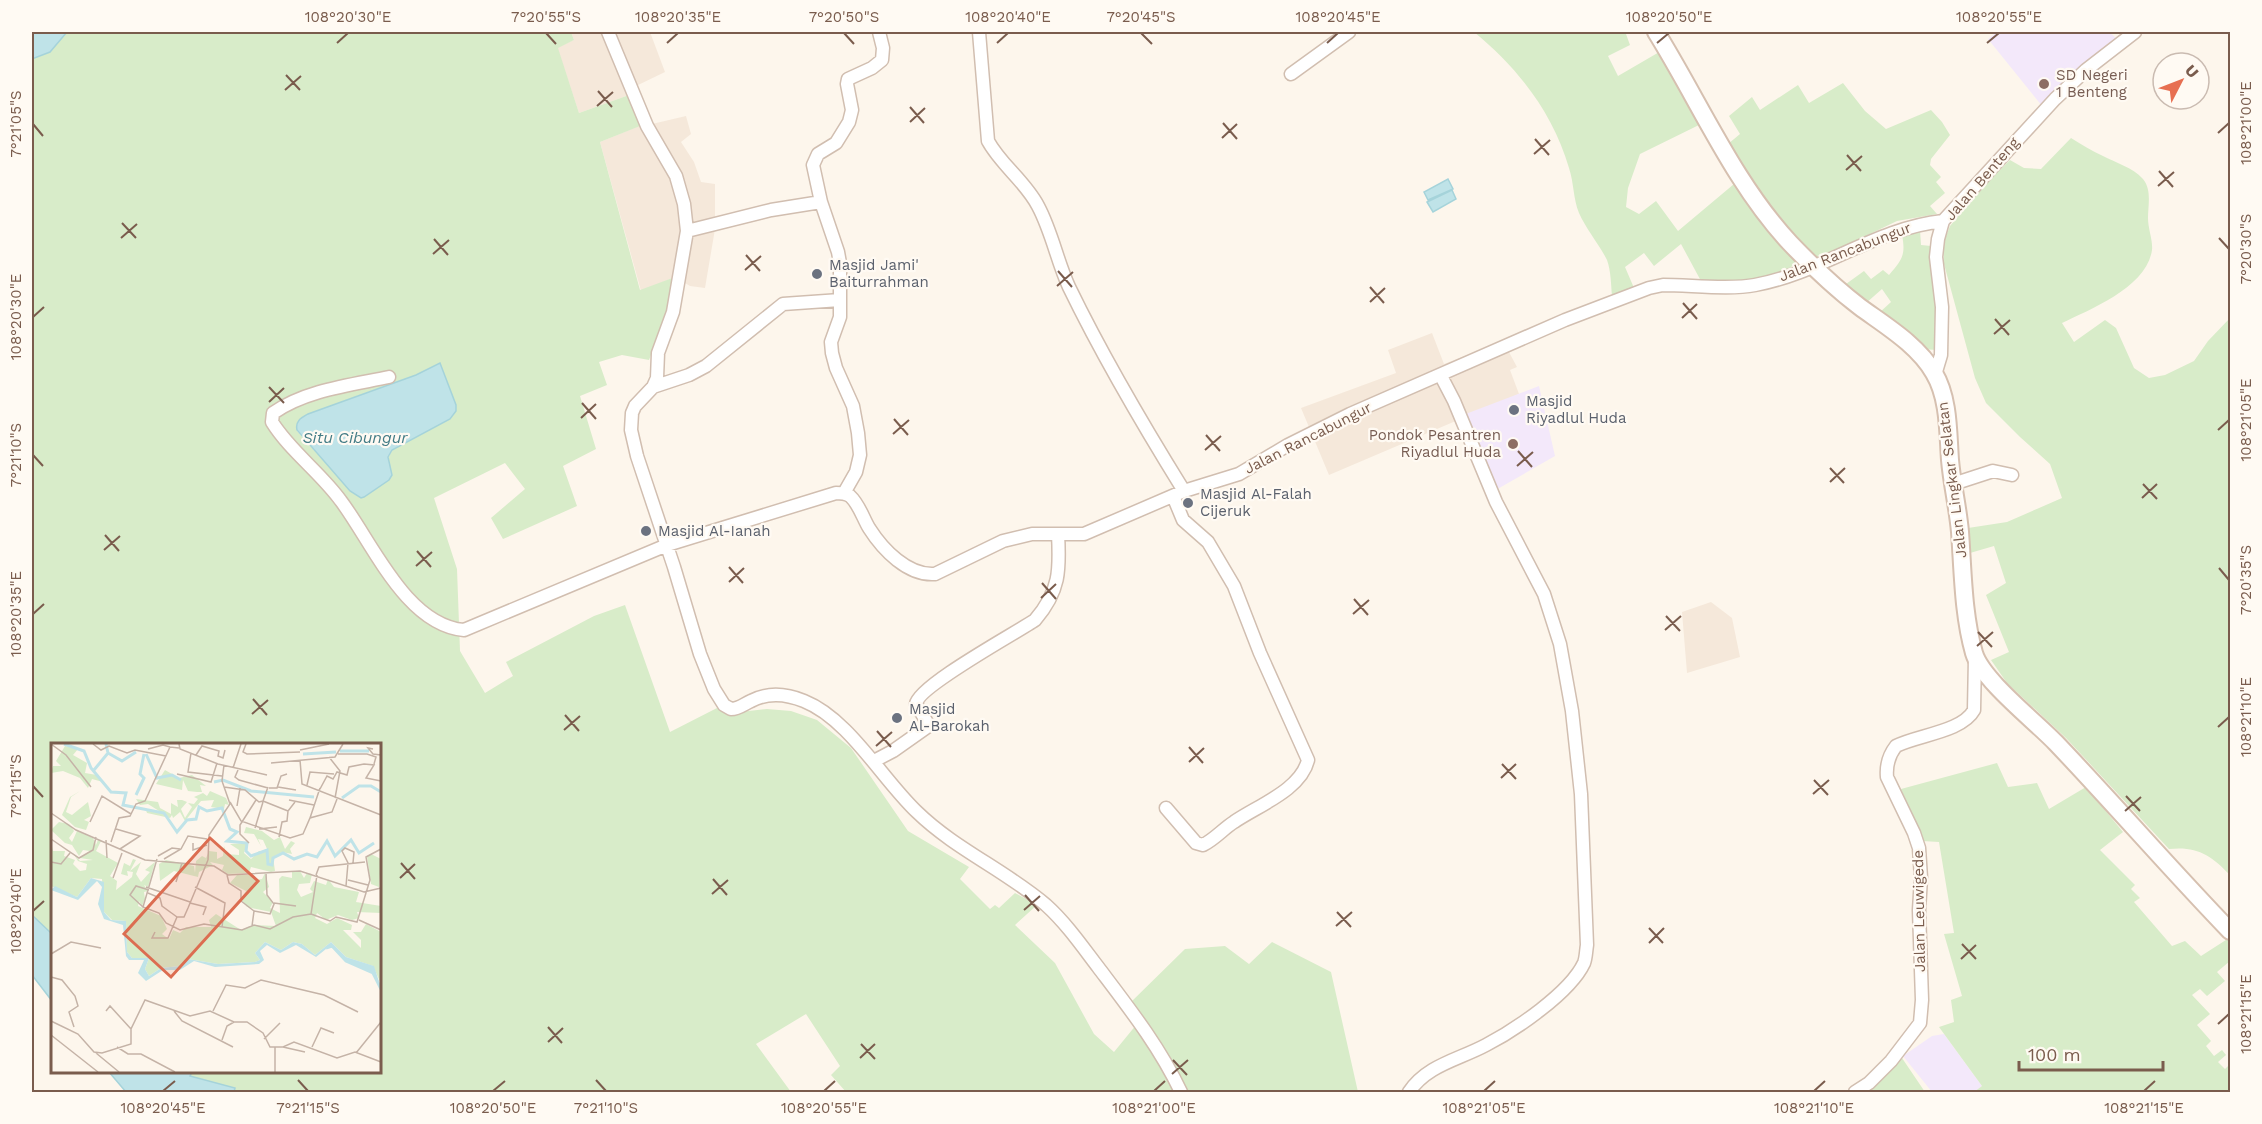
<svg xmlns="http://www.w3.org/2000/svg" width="2262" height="1124" font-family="'Work Sans',sans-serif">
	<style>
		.residential { fill: #f5e8da }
		.education { fill: #f3e8fa }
		.green { fill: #d8ecc9; fill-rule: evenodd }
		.water { fill: #bfe3e8; stroke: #a5d3da; stroke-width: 1.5 }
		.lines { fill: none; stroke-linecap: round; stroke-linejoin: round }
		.street-casing { stroke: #d1beb0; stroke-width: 15 }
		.secondary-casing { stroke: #d6c0b0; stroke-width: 20 }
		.street { stroke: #fff; stroke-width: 12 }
		.secondary { stroke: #fff; stroke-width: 16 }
		.ticks { fill: none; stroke: #7a5c4d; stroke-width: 2 }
		.education-dot { fill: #8d6e63; stroke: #fffaf3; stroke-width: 2 }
		.worship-dot { fill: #6b7280; stroke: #fffaf3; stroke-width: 2 }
		.labels { text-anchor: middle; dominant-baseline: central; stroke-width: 4.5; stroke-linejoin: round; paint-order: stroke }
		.education-label { font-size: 15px; fill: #785e54; stroke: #fffaf3; text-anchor: start }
		.street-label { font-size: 15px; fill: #7a5c4d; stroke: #fffaf3 }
		.worship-label { font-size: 15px; fill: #5b616d; stroke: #fffaf3; text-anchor: start }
		.water-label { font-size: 16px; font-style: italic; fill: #437c86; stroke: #fffaf3 }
		.inset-river { fill: none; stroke: #bfe3e8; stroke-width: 3 }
		.inset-road { fill: none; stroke: #c5b3a7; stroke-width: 1.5 }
		.view { fill: #dc6d51; fill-opacity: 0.15; stroke: #dc6d51; stroke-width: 3 }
		.inset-edge { fill: none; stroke: #7a5c4d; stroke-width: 3 }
		.neatline { fill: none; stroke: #7a5c4d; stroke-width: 2 }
		.ticks-label { font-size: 15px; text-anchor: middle; fill: #7a5c4d }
	</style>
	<rect width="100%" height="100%" fill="#fdf6ec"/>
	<path class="residential" d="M571 32H650L665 72 636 86 652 124 686 116 691 134 681 142 694 162 701 182 715 184V229L705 288 690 286 675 277 641 291 600 142 639 126 629 95 579 113 557 47 574 40Z
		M1432 333 1444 364 1503 341 1517 367 1510 370 1519 394 1329 475 1301 408 1396 373 1388 350Z
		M1711 602 1732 618 1740 657 1687 673 1682 612Z"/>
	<path class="education" d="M1997 32H2109L2116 38 2084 63 2042 106 1988 39Z
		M1539 386 1555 456 1494 491 1463 415Z
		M1944 1034 1982 1086 1974 1092H1932L1903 1056 1932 1036Z"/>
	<path class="green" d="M67 32H571L574 40 558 48 579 113 629 95 640 126 600 142 640 290 675 277 662 327 649 360 622 355 599 362 607 385 580 396 596 449 563 466 577 506 503 539 491 518 525 489 505 463 434 498 457 569 460 651 485 693 513 676 506 662 594 616 625 605 670 732 717 708 731 713 767 709 791 711 817 720 851 748 908 831 969 867 960 879 990 909 995 905 999 908 1015 893 1037 905 1015 925 1055 963 1094 1034 1114 1052 1141 1019 1130 1003 1185 949 1225 946 1249 964 1272 942 1331 972 1358 1092H846L831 1075 840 1066 806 1014 756 1044 791 1092H234V1088L189 1076 192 1072H380V744H52V934L32 915V59L50 52ZM440 363 456 405V411L450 419 393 449 389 456V480L364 497 361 498 350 490 297 431 357 396 416 375Z
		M1474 32H1632L1626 34 1630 45 1608 56 1618 76 1661 51 1701 124 1640 154 1628 188 1626 207 1639 214 1656 201 1678 231 1734 184 1758 218 1797 263C1763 287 1741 282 1701 281L1681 244 1654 266 1644 253 1625 267 1634 288 1612 296C1611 285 1611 271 1607 260 1599 244 1586 229 1579 213 1573 198 1574 183 1569 168 1553 113 1518 68 1474 32Z
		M1843 83 1865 111 1886 129 1931 110 1942 122 1950 135 1931 159 1930 165 1941 177 1936 182 1945 193 1930 206 1937 214 1897 221 1824 256 1816 257 1809 253 1757 192 1728 144 1740 134 1729 116 1752 97 1760 110 1798 85 1809 103Z
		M2071 138C2081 144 2092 151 2103 156 2116 163 2132 167 2143 179 2152 190 2148 205 2148 218 2148 229 2153 240 2152 250 2147 287 2091 309 2062 323L2074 342 2105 320 2116 328 2134 368 2149 378 2165 375 2194 361 2208 341 2230 318V875C2211 855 2197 846 2169 849L2066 738 2007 683 1991 660 2009 652 1986 595 2006 583 1994 546 1970 553 1968 528 2007 522 2062 498 2050 464 2020 437 1986 403 1975 378 1944 264 1943 244 1950 226 1985 184 2010 160 2024 168 2041 169Z
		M1920 230 1921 245 1931 246 1930 260 1936 312 1937 350 1922 349 1879 313 1891 302 1882 289 1865 304 1846 284 1864 271 1871 279 1883 270 1889 275C1902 260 1906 255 1902 235Z
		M1997 763 2008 787 2037 783 2049 809 2086 787 2123 832 2100 850 2135 885 2131 889 2140 898 2134 902 2172 946 2185 941 2201 956 2229 938 2230 940V961L2217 972 2225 981 2207 996 2200 989 2192 995 2210 1014 2197 1025 2211 1041 2206 1046 2214 1056 2222 1050 2226 1055 2218 1062 2225 1069 2230 1064V1092H1974L1982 1086 1939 1027 1954 1022 1951 1000 1962 996 1944 934 1954 933 1939 842 1922 841 1901 789Z
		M1902 1058 1925 1092H1865Z"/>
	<path class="water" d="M32 32H67L50 52 32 59Z
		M1448 179 1453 189 1428 200 1424 192Z
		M1452 190 1456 199 1433 212 1427 202Z
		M440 363 456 405V411L450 419 392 450 388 457 392 475 389 480 364 497 361 498 350 491 297 430C295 421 301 418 308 414L416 375Z
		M32 915 52 934V1001L32 975Z
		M109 1072H192L190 1076 235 1088 234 1092H126Z"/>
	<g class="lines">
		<g class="street-casing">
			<path id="street" d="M608 32 647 126 676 176 684 204 687 231 673 312 658 353 657 378 653 387 635 406 632 413 631 430 637 456 674 567 700 654 714 689 724 705 731 709C739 709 744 704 751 701 768 692 787 694 804 701 849 719 882 779 917 812 955 849 1005 870 1046 905 1066 923 1082 946 1098 967 1129 1008 1159 1046 1181 1092
				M979 32 988 141C1001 165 1025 181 1038 206 1052 232 1057 261 1069 287 1103 357 1143 425 1184 491
				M1291 74 1349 32
				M687 231 771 210 821 202
				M1935 375 1941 355 1942 307 1936 257 1938 239 1943 221 2055 99 2086 70 2135 32
				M389 377C351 385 306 390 273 413L272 422C290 451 321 473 341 501 372 542 406 625 464 630L667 545 836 493C841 493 845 493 850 496 859 504 863 518 869 528 883 550 908 576 935 574L1003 541 1032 534H1084L1184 491 1239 474 1288 445 1350 414 1565 320 1649 288 1663 285C1690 285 1730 290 1755 285 1821 273 1876 228 1943 221
				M653 387 689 375 706 366 783 304 840 300
				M1953 484 1993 471 2012 475
				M844 493 856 472 860 455 858 433 853 406 836 368 832 353 831 342 840 317V263L838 252 821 202 813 165 818 154 836 143 849 122 852 110 847 84 848 79 872 68 882 60 883 48 879 32
				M874 761 893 751 927 727 928 724 916 704C918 686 1016 633 1035 620 1060 591 1060 570 1058 534
				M1166 808 1196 843 1203 845C1215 839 1223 829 1234 822 1257 806 1301 790 1308 760L1260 653 1234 586 1208 542 1183 520 1173 496
				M1409 1092C1427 1065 1458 1060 1486 1045 1515 1030 1570 993 1584 963 1586 958 1586 951 1587 945L1581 794 1572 711 1560 644 1544 594 1496 502 1454 401 1441 376
				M1855 1092 1869 1083 1891 1061 1920 1023 1922 1000 1919 910 1921 878 1919 848 1914 833 1887 777C1886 766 1889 755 1896 746 1917 735 1962 732 1974 710L1975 657"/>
		</g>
		<g class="secondary-casing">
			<path id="secondary" d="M1656 32C1699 101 1734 183 1790 243 1812 266 1835 288 1860 307 1886 326 1918 345 1934 373 1949 398 1948 432 1950 460 1952 484 1958 508 1960 532 1963 573 1963 614 1974 653 1982 680 2035 721 2056 743 2115 805 2171 870 2230 931"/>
		</g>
		<use href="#street" class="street"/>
		<use href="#secondary" class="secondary"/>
	</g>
	<path class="ticks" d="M546 33 556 44M844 33 854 44M1141 33 1152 44M337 43 348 33M667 43 678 33M997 43 1008 33M1327 43 1338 33M1657 43 1669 33M1987 43 1999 33M286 75 300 90M285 90 301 76M598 91 612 107M597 106 613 92M910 107 924 123M910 122 925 108M1223 123 1237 139M33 124 43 136M2218 133 2229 123M1222 138 1237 124M1535 139 1549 155M1534 154 1550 140M1847 155 1861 171M1846 170 1862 156M2159 171 2173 187M2158 186 2174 172M122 223 136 238M121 238 137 224M2219 238 2229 249M434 239 448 255M433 254 449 240M746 255 760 271M745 270 761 256M1058 271 1072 287M1057 286 1073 272M1370 287 1384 303M1370 302 1385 288M1683 303 1697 319M33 317 44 307M1682 318 1697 304M1995 319 2009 335M1994 334 2010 320M269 387 284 403M269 402 284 388M582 403 596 419M581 418 596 404M894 419 908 435M2218 430 2229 420M893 434 909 420M1206 435 1220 451M1205 450 1221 436M1518 451 1532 467M33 455 43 466M1517 466 1533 452M1830 468 1844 483M1830 482 1845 468M2143 484 2157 499M2142 498 2157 484M105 535 119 551M104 550 120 536M417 551 431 567M416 566 432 552M729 567 743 583M2219 568 2229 580M729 582 744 568M1042 583 1056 599M1041 598 1056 584M1354 599 1368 615M33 614 44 604M1353 614 1369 600M1666 616 1680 631M1665 630 1681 616M1978 632 1992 647M1977 646 1993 632M253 699 267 715M252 714 268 700M565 715 579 731M2218 727 2229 717M564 730 580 716M877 731 891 747M876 746 892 732M1189 747 1203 763M1189 762 1204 748M1502 764 1516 779M1501 778 1516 764M1814 780 1828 795M33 786 43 797M1813 794 1829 780M2126 796 2140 811M2125 811 2141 797M401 863 415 879M400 878 415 864M713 879 727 895M712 894 728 880M1025 895 1039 911M1024 910 1040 896M33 911 44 901M1337 912 1351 927M1336 926 1352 912M1649 928 1663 943M1649 943 1664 928M1962 944 1976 959M1961 959 1976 945M2218 1024 2229 1014M548 1027 562 1043M548 1042 563 1028M861 1044 875 1059M860 1058 875 1044M1173 1060 1187 1075M1172 1074 1188 1060M298 1080 308 1091M596 1080 606 1091M163 1091 175 1081M493 1091 505 1081M824 1091 835 1081M1154 1091 1165 1081M1484 1091 1495 1081M1814 1091 1825 1081M2144 1091 2155 1081"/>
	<g class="education-dot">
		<circle cx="2044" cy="84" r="6"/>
		<circle cx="1513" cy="444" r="6"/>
	</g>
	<g class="worship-dot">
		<circle cx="817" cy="274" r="6"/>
		<circle cx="1514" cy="410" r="6"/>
		<circle cx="1188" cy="503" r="6"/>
		<circle cx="646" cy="531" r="6"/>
		<circle cx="897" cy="718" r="6"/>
	</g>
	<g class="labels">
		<g class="education-label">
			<text x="2056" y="75">SD Negeri<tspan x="2056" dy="17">1 Benteng</tspan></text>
			<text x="1501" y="435" text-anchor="end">Pondok Pesantren<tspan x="1501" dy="17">Riyadlul Huda</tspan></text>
		</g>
		<g class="street-label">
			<text transform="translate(1982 179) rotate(-49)">Jalan Benteng</text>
			<text transform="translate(1845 252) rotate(-21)">Jalan Rancabungur</text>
			<text transform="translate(1308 438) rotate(-27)">Jalan Rancabungur</text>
			<text transform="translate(1952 480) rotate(-97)">Jalan Lingkar Selatan</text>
			<text transform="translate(1919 911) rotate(-91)">Jalan Leuwigede</text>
		</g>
		<g class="worship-label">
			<text x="829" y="265">Masjid Jami'<tspan x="829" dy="17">Baiturrahman</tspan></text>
			<text x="1526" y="401">Masjid<tspan x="1526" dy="17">Riyadlul Huda</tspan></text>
			<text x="1200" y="494">Masjid Al-Falah<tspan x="1200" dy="17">Cijeruk</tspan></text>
			<text x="658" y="531">Masjid Al-Ianah</text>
			<text x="909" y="709">Masjid<tspan x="909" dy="17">Al-Barokah</tspan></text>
		</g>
		<g class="water-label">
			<text x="355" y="437">Situ Cibungur</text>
		</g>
	</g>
	<g transform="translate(51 743)">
		<rect width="330" height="330" fill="#fdf6ec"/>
		<path d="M14 3 27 6 22 12 36 20 34 30 46 32 52 39 41 36 37 45 29 35 12 28 0 30 2 23H10L5 18ZM114 27 128 35 141 32 155 43 149 42 151 49H146L137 48 132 37 131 47 105 41ZM29 48 20 54 15 69 21 72 37 59 40 73 33 77 38 79 35 87 24 84 11 72 19 54ZM159 48 175 55 178 62 174 61 173 66 160 64 163 57 150 58 134 78 129 69 122 75 121 72 119 75 96 70 95 67 108 68 97 61 89 62 85 56 107 59 109 65 120 71V60L127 64 126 57H131L136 59 130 66 134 75 141 64 137 60 143 61 147 56 143 54 152 50 156 53ZM8 79 18 81 23 88 18 95 21 99 26 88 42 95 45 102 47 97 50 98 45 108 67 120 59 133 66 138 65 147 81 134 82 129 76 128 77 133 70 131 73 120 79 123 82 116 85 117 79 128 90 119 85 131 90 139 99 129 94 127 104 119 97 144 93 142 97 148 93 149 94 156 91 163 88 158 87 163 110 173 116 186 111 191 118 196 122 187 129 190 135 184H160L158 177 165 171 190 187 202 182 225 183 220 169 196 164 190 156 195 148 179 140 186 132H199L205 137 211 136 214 130 218 144 212 149 222 159 219 165 229 170 228 136 231 133 241 135V128H249L253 135 256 130 261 131 259 140 248 141 246 147 250 154 262 149 259 146 263 138 275 142 277 136 283 144 308 149 305 159 330 163V170L306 169 308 175 301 177 287 172 275 177 266 170 264 175 276 181 286 175 301 182 300 187H292L310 205V197L302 189H310L315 181 330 189V241L322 223 295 214 280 199 264 212 251 201 242 199 230 207 214 199 204 210 209 217 204 219 167 221 137 216 129 223 110 225 98 233 94 226 98 215H81L76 209 75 178 61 177 53 169 51 136 40 135 26 154 0 143 1 104 2 108H14L13 113 24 117 22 121 29 128 35 127 36 121 27 118 22 110 29 118 42 117 29 115 39 108 32 107 28 113 21 102 14 100 0 87ZM195 84 211 88 223 97 229 94 234 106 240 98 244 100 239 106 241 111 231 109 222 114 224 128 220 129 200 124 198 130 177 131 171 127 173 122 159 119 162 122 148 129 147 134 123 128 109 138 108 121 115 117 143 123 144 130 145 118 151 113 155 115 158 108 166 109V116L172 113 173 103 175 111 188 112V107L179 101 196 100 193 110 200 116 208 108H217L212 97 207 96 210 103 203 91 193 90ZM320 111 330 116 328 144 320 141 316 113Z" fill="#d8ecc9"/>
		<path d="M40 135 53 139V169L60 177 75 178 76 209 81 215H98L94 226 98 233 110 225 129 223 137 216 167 221 204 219 209 217 204 210 214 199 230 207 242 199 251 201 264 212 280 199 295 214 323 223 330 245 321 230 296 219 280 202 265 214 245 202 229 210 216 202 209 208 213 217 208 221 164 224 143 218 129 227H112L95 238 87 230 93 217H78L75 213 72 182 53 176 47 161 51 144 46 138 27 157 0 147 4 143 26 154Z" fill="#bfe3e8"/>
		<path class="inset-river" d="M13 1 33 8 40 25 60 49 75 50 72 62 113 70 126 89 136 77 145 76 148 64 156 68 171 65 179 86 186 89 176 98 196 100 195 108 200 113 216 107 217 121 221 122 222 115 232 110 243 116 256 111 266 114 276 98 284 113 300 97 308 110 323 100M289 8H318M57 10 71 18 85 9M95 11 106 35 121 32 130 37M252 11 285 9M43 27 57 10 55 1M163 39 172 37 200 48 263 54M85 52 93 35 89 31 93 11M291 55 308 43H320L330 49M275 205 281 203 295 218 322 230 330 246"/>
		<path class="inset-road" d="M0 1 15 12 40 44M42 1 50 7 58 3 76 10 84 7 115 13M128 1 129 6 167 21 216 32M195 1 192 9 196 11 249 9M97 6 112 2 119 4M322 6 317 5 322 11 330 12M249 7 278 1M140 10 137 29 171 33M287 11H316L325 14 323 21M145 12 151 3 168 8 167 13 172 15 174 7M278 14 289 28 284 55M249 17 251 41 330 72M220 20 284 14 292 1M182 25 190 1M187 27 184 34 188 37 217 45M126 31 160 39 166 20M256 42 259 29 283 31M173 44 194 47 208 59 212 58 217 44M227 44 245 47M218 45H226L230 33 236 31M269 46 276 33 282 36 286 29 296 32 298 24 313 21 323 22 315 35 330 38M238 57 263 62M212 58 237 68M179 59 190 78 239 95 252 91 259 75 281 69 286 56M186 63 189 45M0 70 25 87 94 117 163 123 177 132 249 128 313 149 330 145M259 75 269 45M39 79 51 53 80 71M204 85 212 59M65 86 89 93 69 106M208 86 226 84M228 94 231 79 236 78 237 68 244 59M0 96 28 115 42 107 45 94M55 97 56 115M60 99 68 75 79 73 85 61 94 58 119 4 128 5M142 100V107L156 102M198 100 189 91V82L205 57M107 113 121 105 129 106M106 116 92 164 108 170 115 180 129 187 153 181 191 187 203 182 219 186 242 174 260 171M113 116 130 106 137 93 156 96M157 117 158 92 179 61 171 38 173 22M0 119 10 121 19 110M176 132 178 140 190 148V158L203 168 201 183M265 132 268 124 314 119M266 132 260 171 279 178 285 174 306 179 319 137 315 114 330 106M62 135 71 110M297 137 317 142M125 139 131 120M295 143 297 120 291 108 294 105 303 109 302 120M95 144 139 159M144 144 174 160 171 184M97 150 109 155 111 163 126 174M139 160 155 164 152 172M223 160 245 163M92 164 79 152 85 143 98 147M203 168 219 171 223 161 216 152 215 130M308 177 330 187M104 189 101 195H117L126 174H133L137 165 157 117M0 211 20 199 50 205M0 234 11 237 24 253 27 263 18 269 23 284M55 268 59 263 80 286M123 268 131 278 182 304M162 268 175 242 194 245 210 237 273 252 307 269M0 278 27 291 43 309 51 310 80 301V286L94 257 139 273 159 268 183 279H196L212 290 219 304H232L243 299 286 315 304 309 330 319M0 292 47 329M213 296 229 280M171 297 176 283 183 279M66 304 77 311H90L124 329M224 304V329M232 304 254 309M261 304 270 285 283 290M45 310 68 329M305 310 330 279"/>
		<path class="view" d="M159 95 207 138 120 234 73 191Z"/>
		<rect width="330" height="330" class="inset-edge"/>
	</g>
	<rect width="2262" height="1124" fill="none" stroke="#fffaf3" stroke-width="66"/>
	<g transform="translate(2181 81) rotate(48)"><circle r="28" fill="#fffaf3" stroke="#cabbb1" stroke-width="1.5"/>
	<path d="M0-4.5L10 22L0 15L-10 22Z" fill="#e76f51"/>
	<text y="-9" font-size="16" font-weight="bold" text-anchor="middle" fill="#7a5c4d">U</text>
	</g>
	<path d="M2019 1061v9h144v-9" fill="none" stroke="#7a5c4d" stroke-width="3"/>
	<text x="2028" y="1061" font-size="18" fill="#7a5c4d" stroke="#fffaf3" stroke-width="4.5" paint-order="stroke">100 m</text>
	<rect x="33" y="33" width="2196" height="1058" class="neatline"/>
	<g class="ticks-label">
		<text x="348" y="22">108°20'30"E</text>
		<text x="546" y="22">7°20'55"S</text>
		<text x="678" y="22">108°20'35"E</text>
		<text x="844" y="22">7°20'50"S</text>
		<text x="1008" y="22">108°20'40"E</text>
		<text x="1141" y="22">7°20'45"S</text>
		<text x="1338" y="22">108°20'45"E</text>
		<text x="1669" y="22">108°20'50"E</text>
		<text x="1999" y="22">108°20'55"E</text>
		<text transform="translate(2246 123) rotate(-90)" y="5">108°21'00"E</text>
		<text transform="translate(16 124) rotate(-90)" y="5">7°21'05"S</text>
		<text transform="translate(2246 249) rotate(-90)" y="5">7°20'30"S</text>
		<text transform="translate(16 317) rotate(-90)" y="5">108°20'30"E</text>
		<text transform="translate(2246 420) rotate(-90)" y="5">108°21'05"E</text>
		<text transform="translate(16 455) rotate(-90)" y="5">7°21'10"S</text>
		<text transform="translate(2246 580) rotate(-90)" y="5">7°20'35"S</text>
		<text transform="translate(16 614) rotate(-90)" y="5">108°20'35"E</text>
		<text transform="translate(2246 717) rotate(-90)" y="5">108°21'10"E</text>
		<text transform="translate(16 786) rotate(-90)" y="5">7°21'15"S</text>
		<text transform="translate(16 911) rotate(-90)" y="5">108°20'40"E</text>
		<text transform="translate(2246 1014) rotate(-90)" y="5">108°21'15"E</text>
		<text x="163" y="1113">108°20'45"E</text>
		<text x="308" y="1113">7°21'15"S</text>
		<text x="493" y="1113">108°20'50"E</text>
		<text x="606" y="1113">7°21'10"S</text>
		<text x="824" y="1113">108°20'55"E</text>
		<text x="1154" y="1113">108°21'00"E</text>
		<text x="1484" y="1113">108°21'05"E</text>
		<text x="1814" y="1113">108°21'10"E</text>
		<text x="2144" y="1113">108°21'15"E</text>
	</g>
</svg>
